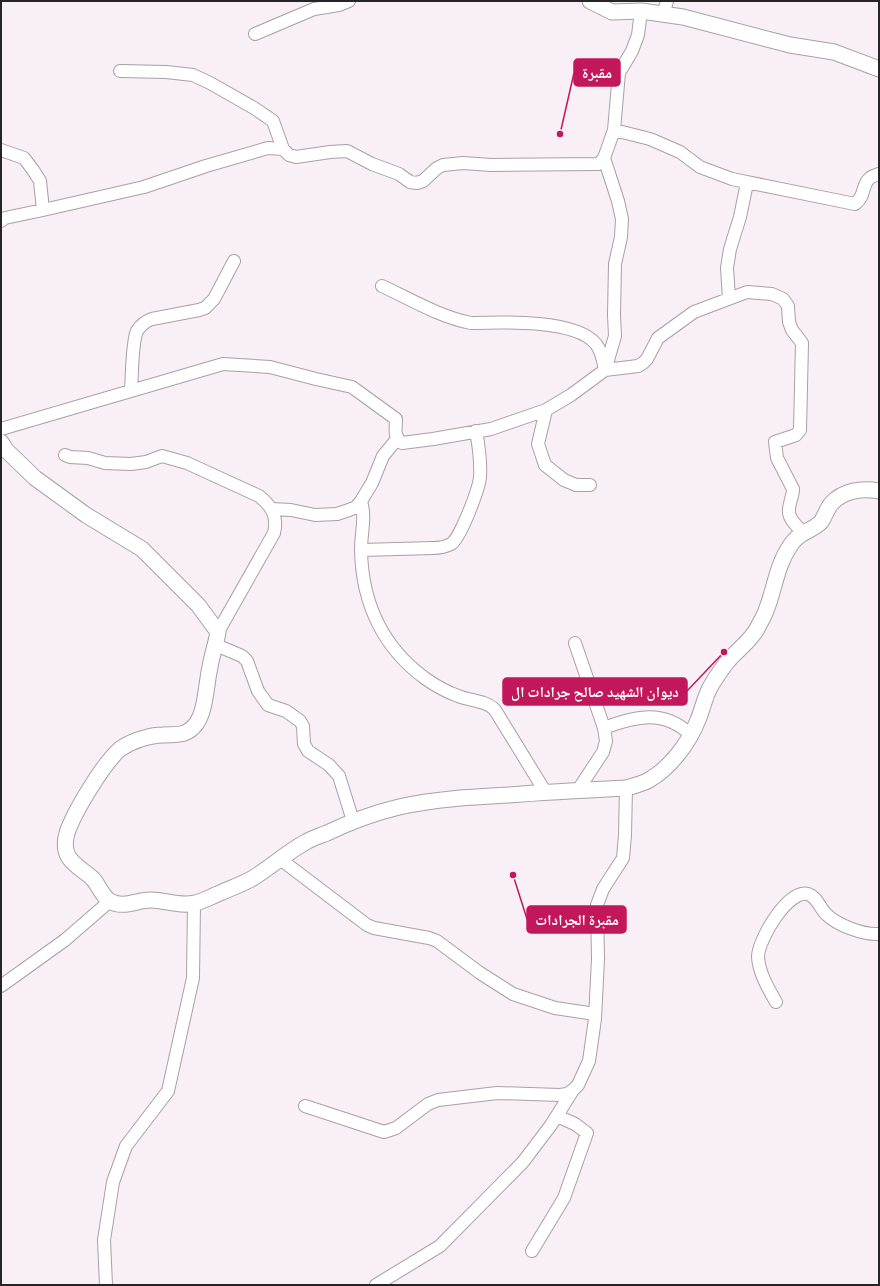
<svg xmlns="http://www.w3.org/2000/svg" width="880" height="1286" font-family="'PT Sans Narrow','Noto Naskh Arabic',sans-serif">
	<style>
		.lines { fill: none; stroke-linecap: round; stroke-linejoin: round }
		.minor-casing { stroke: #a8a0a7; stroke-width: 14 }
		.tertiary-casing { stroke: #a8a0a7; stroke-width: 17 }
		.minor { stroke: #fff; stroke-width: 12 }
		.tertiary { stroke: #fff; stroke-width: 15 }
		.leader { fill: none; stroke: #c2185b; stroke-width: 1.5 }
		.callout-dot { fill: #c2185b; stroke: #f8eff7; stroke-width: 1.5 }
		.callout { fill: #c2185b; stroke: #c2185b; stroke-width: 1.5 }
		.callout-label { font-size: 15px; text-anchor: middle; font-weight: bold; fill: #fff }
	</style>
	<rect width="100%" height="100%" fill="#f8eff7"/>
	<g class="lines">
		<g class="minor-casing">
			<path id="minor" d="M663 15 667 1
				M255 34 314 9 339 5 349 1
				M120 71 166 72 193 75 210 83 254 108 273 121 283 149
				M614 130 650 139 680 152 700 167 732 179 855 204C866 196 861 185 870 178 872 176 876 175 879 174
				M1 150 24 158 33 170 40 181 43 210
				M604 158 618 201 622 219 621 237 615 264 614 315 615 336 606 367
				M1 221 5 218 43 210 144 187 206 166 268 148 283 149 289 155 296 157 330 152 347 151 372 164 399 174 410 182 417 183 423 181 437 168 443 165 463 163 491 165 599 164 604 158 614 130 619 73 632 51 638 35 641 11
				M382 286C410 299 440 317 471 323 501 322 576 319 596 344 602 352 603 360 605 370
				M729 298 727 268 730 249 740 217 747 183
				M131 390C132 377 132 341 137 331 141 325 145 321 152 319L199 310 205 308 214 299 234 261
				M546 410 538 444 545 465 564 480 576 485H590
				M1 429 223 364 270 367 316 379 352 387 396 419C396 430 393 436 402 443L433 439 491 429 546 410 571 395 605 370 638 366 643 363 647 359 658 338 694 312 747 292 772 294 783 299 788 306 789 322 792 330 802 343 800 430 796 435 775 442 777 458 793 489C793 497 788 505 789 512 789 520 799 528 804 534
				M65 455 70 457 88 458 105 463 131 464 146 462 162 456 187 463 259 496C272 506 278 517 274 533L218 632
				M361 501C366 519 361 532 361 550 362 603 383 648 426 679 436 686 447 692 458 696 470 701 486 700 495 710L546 793
				M271 509 291 510 315 515 337 514 349 510 356 507 361 501 372 483 383 456 397 439
				M361 550 433 548C439 548 445 547 451 544 460 539 479 489 480 477 481 462 479 447 476 431
				M575 643 604 728 606 741 603 752 578 790
				M216 645 242 656 247 661 258 691 268 705 286 711 300 721 303 726 304 744 308 751 329 765 339 776 353 821
				M604 728C636 716 664 709 691 735
				M280 859 367 925 374 928 429 938 437 941 480 973 513 994 555 1008 595 1014
				M1 986 65 940 110 901
				M776 1002C768 988 759 973 758 957 758 940 788 889 808 894 817 897 820 908 826 914 837 925 863 935 879 934
				M305 1106 384 1132 396 1128 428 1104 438 1100 497 1093 560 1095 567 1094 573 1090 578 1085 589 1061 595 1019 598 959 597 905 603 889 623 858 625 835 626 788
				M532 1251 564 1198 587 1133 575 1124 557 1116
				M106 1285 104 1240 113 1182 126 1146 168 1091 193 978 194 904
				M376 1285 440 1246 523 1162 551 1125 573 1090"/>
		</g>
		<g class="tertiary-casing">
			<path id="tertiary" d="M590 1 612 12 641 11 683 17 790 45 834 52 879 69
				M1 442 6 450 35 478 86 515 142 549 198 605 218 632C216 644 212 655 210 667 206 684 206 711 196 724 186 737 177 734 163 735 156 735 147 737 141 739 134 741 126 745 120 749 103 764 74 812 67 833 60 858 75 864 91 877 99 884 101 896 110 901 123 909 137 900 150 900 166 900 180 907 195 903 204 901 212 896 220 893 231 888 243 884 253 878 271 867 287 852 306 842 312 838 320 836 327 833 350 822 374 813 399 807 435 799 471 797 508 795 547 792 586 790 626 788 633 786 642 784 649 780 670 768 689 743 698 720 703 708 705 695 712 684 717 676 722 668 728 661 737 650 751 641 758 627 761 621 765 615 767 608 775 587 777 565 790 546 792 543 795 539 798 537 805 531 814 529 821 522 825 516 827 509 831 504 843 490 863 488 879 491"/>
		</g>
		<use href="#minor" class="minor"/>
		<use href="#tertiary" class="tertiary"/>
	</g>
	<path class="leader" d="M560 134L574 73M724 652L687 691M513 875L527 919"/>
	<g class="callout-dot">
		<circle cx="560" cy="134" r="4"/>
		<circle cx="724" cy="652" r="4"/>
		<circle cx="513" cy="875" r="4"/>
	</g>
	<g class="callout">
		<rect x="574" y="59" width="46" height="27" rx="4"/>
		<rect x="503" y="678" width="184" height="27" rx="4"/>
		<rect x="527" y="906" width="99" height="27" rx="4"/>
	</g>
	<g class="callout-label">
		<text x="597" y="78">مقبرة</text>
		<text x="595" y="697">ديوان الشهيد صالح جرادات ال</text>
		<text x="577" y="925">مقبرة الجرادات</text>
	</g>
	<rect width="880" height="1286" fill="none" stroke="#272427" stroke-width="4"/>
</svg>
